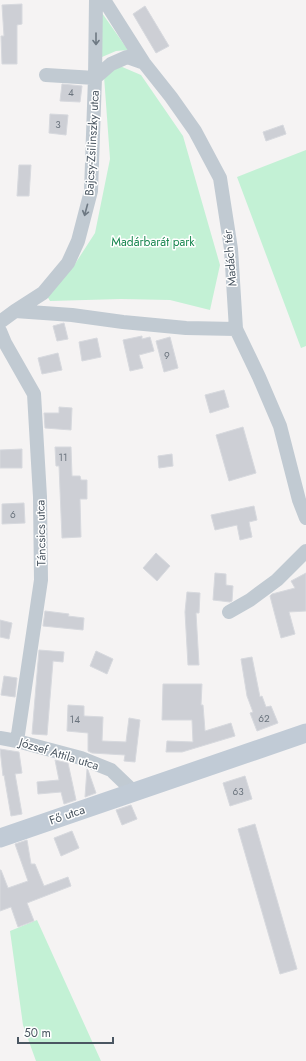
<svg xmlns="http://www.w3.org/2000/svg" width="306" height="1061" font-family="Jost,sans-serif">
	<style>
		.green { fill: #c3f1d5 }
		.building { fill: #cdcfd5; stroke: #d7d9de }
		.lines { fill: none; stroke-linecap: round; stroke-linejoin: round }
		.street { stroke: #c1cad2; stroke-width: 14 }
		.secondary { stroke: #c1cbd6; stroke-width: 19 }
		.oneway { stroke: #6e7983 }
		.labels { text-anchor: middle; dominant-baseline: central; stroke-width: 3; stroke-linejoin: round; paint-order: stroke }
		.number-label { font-size: 10px; fill: #6b747e }
		.street-label { font-size: 12px; fill: #4a5661; stroke: #fff }
		.park-label { font-size: 12px; fill: #17864f; stroke: #fff }
	</style>
	<rect width="100%" height="100%" fill="#f5f3f3"/>
	<path class="green" d="M102 13 128 50 116 51 102 57Z
		M120 66 141 75 183 136 220 265 210 310 170 300 121 299 50 301 47 296 73 267 95 233 110 159 104 76Z
		M306 150V346L301 348 237 177Z
		M37 920 101 1061H36L23 1025 10 931Z"/>
	<path class="building" d="M22 4V24L17 25V64H2L1 36H4L2 5Z
		M145 6 169 46 156 53 133 14Z
		M62 84 82 86 80 102 60 101Z
		M50 114 68 115 66 135 49 133Z
		M283 125 286 134 266 141 263 132Z
		M19 165H31L29 196H17Z
		M64 323 68 339 57 341 53 326Z
		M142 336V339L150 337 154 351 139 355 143 368 130 371 123 340Z
		M170 337 178 368 164 372 156 341Z
		M97 338 101 357 82 361 79 342Z
		M58 353 62 370 42 374 38 358Z
		M224 390 229 407 210 413 205 395Z
		M59 407 72 408 71 430 45 428 44 413H59Z
		M243 427 256 473 229 481 216 435Z
		M55 447H71L72 476H80L81 480H87V499H80L81 537 62 538 59 466H56Z
		M22 449V468H0V450Z
		M172 454 173 466 159 468 158 456Z
		M24 503 25 523 2 524V504Z
		M254 506 257 520 249 522 252 537 240 540 237 525 215 530 211 515Z
		M156 553 170 566 157 581 143 568Z
		M215 573 226 574V585L233 586 232 601 230 602 213 600Z
		M306 573V611L289 612 295 634 281 638 270 596 272 594 295 588 291 581Z
		M187 592 200 593 199 613H196L199 665H188L185 612Z
		M45 611 69 614 68 616 84 618 83 630 43 626Z
		M0 620 12 623 9 639 0 637Z
		M39 650 64 652 63 662 53 661 47 735 32 734Z
		M96 651 113 659 107 674 90 666Z
		M252 657 260 697 262 696 266 707 271 706 278 723 257 731 250 713 253 712 247 696 241 659Z
		M4 676 17 678 15 697 1 695Z
		M163 684H202L201 705H203L205 731 231 723 235 736 182 752H166L167 741 193 742 192 720H162Z
		M68 705 84 706V716L103 717 102 741 126 742 129 718 140 720 135 762 124 761 125 755 92 753 88 751V733L67 731Z
		M0 749 19 752 22 773 15 774 22 814 11 816 4 775 3 776Z
		M55 760 68 763 76 800 64 804 61 792 38 794 37 782 59 780Z
		M87 769 88 770 96 793 85 797Z
		M245 776 252 799 230 806 223 783Z
		M131 805 137 819 122 825 116 810Z
		M255 824 297 969 280 974 238 829Z
		M72 831 79 848 61 856 54 838Z
		M27 840 31 864H35L44 886 68 877 71 886 27 903 34 921 18 927 11 907 0 911V870H1L8 888 28 881 15 844Z"/>
	<g class="lines">
		<path class="street" d="M104 0 144 63 171 97 195 131 220 178 231 249 236 329 259 377 280 426 299 500 306 518
			M46 75 95 78 111 64 127 57 144 63
			M15 311 72 315 123 322 186 328 236 329
			M0 322 15 311 43 293 68 263 78 241 91 191 95 78 96 0
			M0 331 5 343 34 394 40 497 41 580 17 741
			M229 612 250 600 277 580 306 551
			M0 738 17 741 81 758 111 770 134 792"/>
		<path class="secondary" d="M0 838 306 733"/>
	</g>
	<defs><path id="oneway-shaft" d="M-6 0H5M1.5-3L5.5 0L1.5 3" fill="none" stroke-width="1.6" stroke-linecap="round" stroke-linejoin="round"/></defs>
	<g class="oneway">
		<use href="#oneway-shaft" transform="translate(96 39) rotate(90)"/>
		<use href="#oneway-shaft" transform="translate(86 210) rotate(105)"/>
	</g>
	<g class="labels">
		<g class="number-label">
			<text x="71" y="92">4</text>
			<text x="58" y="124">3</text>
			<text x="167" y="355">9</text>
			<text x="63" y="457">11</text>
			<text x="13" y="514">6</text>
			<text x="264" y="718">62</text>
			<text x="75" y="719">14</text>
			<text x="238" y="791">63</text>
		</g>
		<g class="street-label">
			<text transform="translate(92 143) rotate(-87)">Bajcsy-Zsilinszky utca</text>
			<text transform="translate(230 258) rotate(-95)">Madách tér</text>
			<text transform="translate(41 533) rotate(-91)">Táncsics utca</text>
			<text transform="translate(59 754) rotate(17)">József Attila utca</text>
			<text transform="translate(67 815) rotate(-19)">Fő utca</text>
		</g>
		<g class="park-label">
			<text x="153" y="242">Madárbarát park</text>
		</g>
	</g>
	<path d="M18 1037v6h95v-6" fill="none" stroke="#4a5661" stroke-width="2"/>
	<text x="24" y="1037" font-size="12" fill="#4a5661" stroke="#ffffff" stroke-width="3" paint-order="stroke">50 m</text>
</svg>
